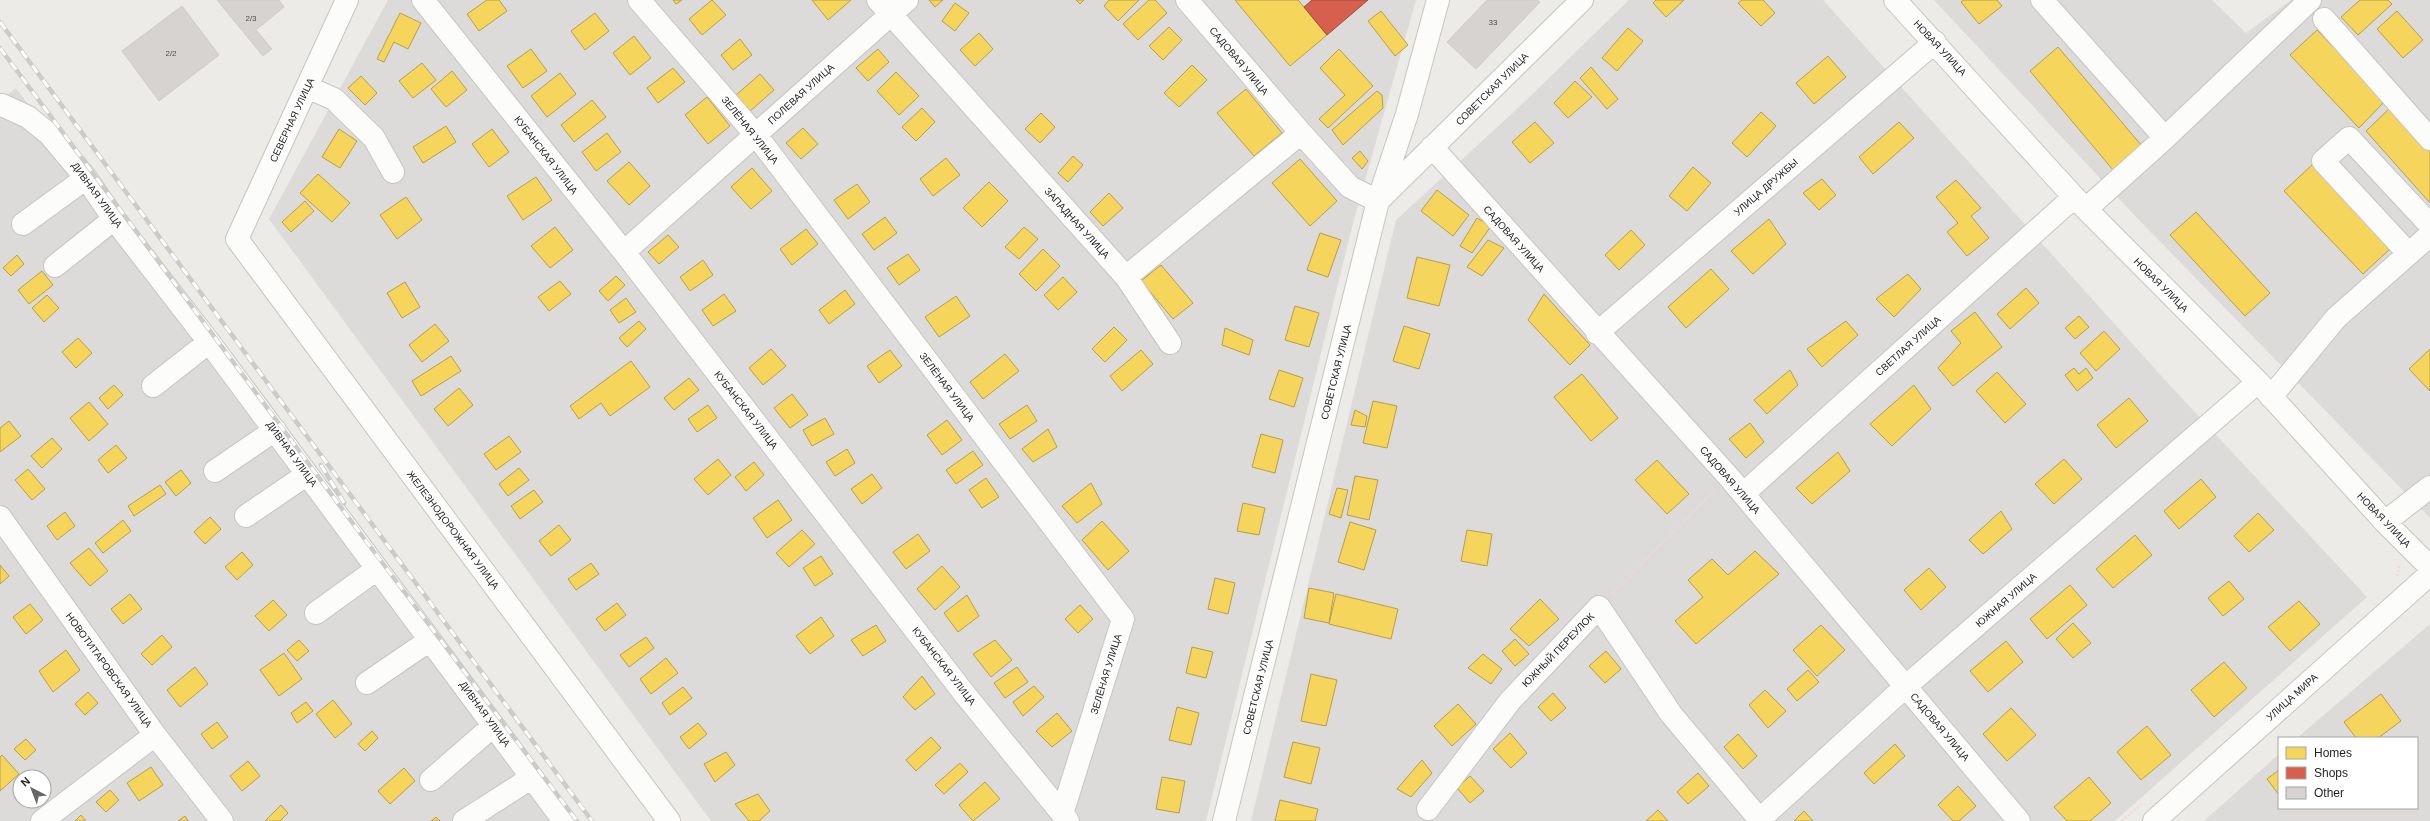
<svg xmlns="http://www.w3.org/2000/svg" width="2430" height="821" font-family="Arial,sans-serif">
	<style>
		.residential { fill: #dcdbd9; fill-rule: evenodd }
		.homes { fill: #f6d55c; stroke: #b69e4a }
		.shops { fill: #d6604d; stroke: #9f4c3f }
		.building { fill: #d6d3d0; stroke: #d0ccc8 }
		.lines { fill: none; stroke-linecap: round; stroke-linejoin: round }
		.minor-casing { stroke: #c6c5c3; stroke-width: 24 }
		.path { stroke: #ebdad9; stroke-width: 2.5; stroke-dasharray: 2 2; stroke-linecap: butt }
		.minor { stroke: #fcfcfb; stroke-width: 22 }
		.rail-casing { stroke: #cbcbca; stroke-width: 4.5 }
		.rail { stroke: #fff; stroke-width: 3; stroke-dasharray: 9; stroke-linecap: butt }
		.labels { text-anchor: middle; dominant-baseline: central; stroke-width: 4; stroke-linejoin: round; paint-order: stroke }
		.number-label { font-size: 8px; fill: #4d4c4b }
		.street-label { font-size: 10px; fill: #1f1f1f; stroke: #fff }
	</style>
	<rect width="100%" height="100%" fill="#edebe7"/>
	<path class="residential" d="M388 0H1416L1353 223 1206 821H711L269 219Z
		M1629 0H1823L2165 380 2367 597 2115 821H1251L1396 220 1519 107Z
		M1934 0H2212L2246 33 2291 0H2430V518L2139 220Z
		M16 88 561 821H0V101ZM20 777H44V801H20Z
		M2430 624V821H2204L2279 754V808H2417V738H2297Z"/>
	<path class="homes" d="M487 0H499L507 11 479 31 467 14Z
		M673 0H682L676 4Z
		M712 0 726 15 702 35 689 19Z
		M812 0H851L828 20Z
		M929 0H943L935 7Z
		M1076 0H1084L1080 4Z
		M1109 0H1139L1118 21 1104 6Z
		M1149 0H1155L1167 13 1138 40 1123 24Z
		M1235 0H1298L1327 35 1290 66Z
		M1656 0H1684L1666 17 1653 3Z
		M1742 0H1763L1775 13 1761 26 1738 3Z
		M1964 0H1997L2002 6 1979 24 1961 2Z
		M2360 0H2388L2392 4 2358 35 2341 17Z
		M955 3 969 13 955 31 942 21Z
		M1381 11 1408 45 1395 56 1368 21Z
		M2397 11 2423 40 2403 58 2377 29Z
		M400 13 421 23 408 49 394 42 384 62 377 59Z
		M595 13 609 31 585 50 571 31Z
		M1169 27 1182 40 1163 60 1149 46Z
		M1628 28 1643 41 1617 71 1602 58Z
		M2317 30 2385 101 2359 128 2290 55Z
		M979 33 993 49 975 66 960 50Z
		M634 36 651 58 630 75 613 53Z
		M740 39 752 55 733 70 721 55Z
		M2058 47 2142 146 2113 170 2030 71Z
		M531 49 547 71 523 88 507 66Z
		M878 49 889 62 868 81 856 68Z
		M1339 49 1373 86 1328 128 1319 119 1345 95 1320 68Z
		M1828 56 1846 77 1814 104 1796 83Z
		M422 63 436 80 413 98 399 81Z
		M1192 65 1207 80 1179 107 1164 93Z
		M1591 67 1618 99 1607 109 1580 78Z
		M673 68 685 82 658 103 647 88Z
		M452 71 467 90 446 107 431 89Z
		M896 72 919 96 899 115 877 91Z
		M560 73 576 94 547 117 531 96Z
		M760 74 774 90 749 112 735 96Z
		M361 76 377 93 365 105 348 88Z
		M1575 81 1592 97 1568 118 1554 103Z
		M1246 89 1282 133 1254 156 1217 113Z
		M1377 91 1382 95 1383 108 1343 145 1332 130Z
		M707 97 730 126 708 144 685 115Z
		M592 100 606 117 574 142 561 125Z
		M2391 107 2430 150V203L2366 131Z
		M922 108 935 122 916 141 902 127Z
		M1761 112 1776 126 1747 157 1732 143Z
		M1041 113 1055 127 1040 143 1025 129Z
		M1535 122 1554 143 1530 163 1512 142Z
		M1899 122 1914 138 1873 174 1859 157Z
		M446 126 456 142 423 163 413 147Z
		M803 128 818 144 801 159 786 143Z
		M339 129 357 141 340 168 322 157Z
		M492 129 509 152 489 167 472 144Z
		M607 133 621 152 596 171 582 152Z
		M1360 151 1368 161 1362 169 1352 158Z
		M1073 156 1083 165 1068 182 1058 173Z
		M946 158 960 175 933 196 920 179Z
		M1300 159 1337 201 1310 226 1272 183Z
		M629 162 650 186 629 205 607 181Z
		M2312 165 2391 248 2363 274 2284 191Z
		M1693 167 1711 183 1687 211 1669 196Z
		M752 168 772 191 751 209 731 187Z
		M318 174 350 203 332 222 300 193Z
		M536 177 552 200 523 220 507 196Z
		M1822 179 1836 195 1819 210 1803 193Z
		M1956 180 1981 208 1971 216 1989 238 1967 256 1947 232 1958 223 1936 197Z
		M989 182 1008 201 982 227 963 208Z
		M857 184 870 202 848 219 834 200Z
		M1437 190 1469 215 1453 236 1421 211Z
		M1109 193 1123 208 1103 226 1090 212Z
		M406 197 422 220 397 239 380 215Z
		M305 201 314 211 291 232 282 222Z
		M2196 212 2270 293 2245 316 2170 235Z
		M885 217 897 233 874 250 862 234Z
		M1477 218 1491 226 1472 253 1460 246Z
		M1769 219 1786 244 1753 274 1731 251Z
		M555 227 573 250 550 268 531 246Z
		M1024 227 1038 239 1019 259 1005 247Z
		M806 229 818 244 792 265 780 249Z
		M1631 230 1645 245 1619 270 1605 255Z
		M1320 233 1341 240 1328 277 1307 270Z
		M668 235 679 247 659 264 648 252Z
		M1488 240 1504 248 1482 276 1467 267Z
		M1043 249 1060 266 1036 291 1019 274Z
		M908 254 920 270 899 285 887 268Z
		M17 255 24 264 11 276 3 268Z
		M1417 257 1450 265 1439 306 1407 298Z
		M703 260 713 275 690 291 680 277Z
		M1161 265 1193 303 1173 319 1141 281Z
		M1711 269 1729 289 1686 328 1668 307Z
		M42 271 53 285 29 304 18 290Z
		M1908 274 1921 289 1894 317 1876 299Z
		M616 276 625 285 608 301 599 291Z
		M1063 277 1077 292 1058 310 1044 295Z
		M560 281 571 294 549 311 538 297Z
		M405 282 420 307 402 318 387 293Z
		M2026 288 2039 303 2010 329 1997 314Z
		M845 290 855 304 829 324 819 310Z
		M724 294 736 311 713 326 702 310Z
		M1544 294 1590 345 1570 365 1528 320Z
		M47 295 59 308 44 322 32 308Z
		M956 296 970 316 939 337 925 317Z
		M626 298 636 312 619 323 610 310Z
		M1295 306 1319 313 1309 347 1285 340Z
		M1975 312 2002 347 1953 386 1938 368 1961 343 1951 331Z
		M2079 316 2089 327 2075 339 2065 328Z
		M639 321 646 329 627 347 619 338Z
		M1846 321 1858 335 1822 367 1807 349Z
		M435 324 449 341 422 362 409 345Z
		M1404 326 1430 334 1419 369 1393 361Z
		M1114 327 1127 340 1105 362 1092 349Z
		M1225 328 1253 340 1249 355 1222 345Z
		M2104 331 2120 349 2096 371 2080 353Z
		M78 338 92 353 76 368 62 352Z
		M771 349 786 366 763 385 749 368Z
		M2430 349V391L2409 369Z
		M890 350 902 366 879 383 867 366Z
		M1141 350 1153 364 1122 391 1110 376Z
		M1005 354 1019 371 983 399 970 382Z
		M451 356 461 371 421 396 412 381Z
		M631 361 650 387 610 416 601 403 579 419 570 406Z
		M2074 368 2079 374 2086 368 2093 378 2077 391 2065 375Z
		M1279 370 1303 378 1294 407 1269 399Z
		M1790 370 1798 385 1767 414 1754 400Z
		M1997 372 2026 404 2005 423 1976 391Z
		M1582 374 1618 418 1591 441 1554 397Z
		M689 378 699 390 674 410 664 398Z
		M114 385 123 395 108 409 99 398Z
		M1914 385 1931 409 1892 446 1870 424Z
		M459 388 473 405 448 426 434 409Z
		M792 394 808 415 790 428 774 408Z
		M2129 398 2148 421 2116 448 2097 425Z
		M1373 401 1397 406 1387 448 1363 443Z
		M89 402 108 424 89 441 70 418Z
		M708 405 717 418 697 432 688 419Z
		M1027 405 1037 421 1010 439 999 424Z
		M1355 410 1367 416 1365 427 1351 425Z
		M825 418 834 434 812 446 803 430Z
		M947 420 962 440 942 455 927 435Z
		M9 421 21 436 0 452V428Z
		M1750 423 1764 442 1746 458 1729 439Z
		M1048 429 1057 447 1033 462 1022 449Z
		M1261 434 1283 440 1275 473 1252 467Z
		M509 436 521 452 496 470 484 454Z
		M52 438 62 449 42 468 31 456Z
		M116 445 127 458 108 473 98 460Z
		M847 449 855 463 835 476 826 462Z
		M973 451 983 465 956 484 946 470Z
		M1838 452 1850 471 1812 504 1796 488Z
		M718 459 731 475 708 495 694 479Z
		M2064 459 2082 479 2054 504 2035 484Z
		M1657 460 1689 494 1667 514 1635 480Z
		M754 462 764 475 746 491 735 477Z
		M519 468 529 480 508 496 499 484Z
		M28 469 45 489 32 500 15 480Z
		M181 470 191 483 176 496 165 482Z
		M872 474 882 488 862 504 851 489Z
		M1355 476 1378 480 1369 520 1347 515Z
		M986 478 999 497 982 508 969 490Z
		M2201 479 2216 497 2179 529 2164 511Z
		M1091 483 1102 504 1077 523 1062 506Z
		M160 485 166 494 134 516 128 506Z
		M1337 488 1348 490 1341 518 1329 514Z
		M534 490 543 502 520 519 511 506Z
		M778 500 792 520 767 538 753 518Z
		M1243 503 1265 508 1259 535 1237 531Z
		M2001 511 2012 529 1983 554 1969 540Z
		M65 512 75 526 57 540 47 526Z
		M2258 513 2274 530 2249 552 2234 536Z
		M210 517 221 529 205 544 194 532Z
		M123 520 131 531 103 553 95 543Z
		M1102 521 1129 551 1108 570 1082 540Z
		M1350 522 1376 530 1364 570 1338 562Z
		M559 525 571 540 551 556 539 541Z
		M802 530 815 544 789 567 776 553Z
		M1467 530 1492 534 1487 566 1461 561Z
		M918 534 930 551 906 569 893 552Z
		M2135 535 2152 555 2113 588 2096 569Z
		M89 548 108 571 90 586 70 563Z
		M1755 551 1779 574 1696 644 1675 621 1703 597 1688 580 1712 559 1728 575Z
		M242 552 253 565 237 580 225 567Z
		M821 556 833 574 815 586 803 568Z
		M591 563 599 574 576 590 568 579Z
		M0 565 9 576 0 584Z
		M942 566 960 587 935 610 917 589Z
		M1929 568 1946 587 1921 610 1904 590Z
		M1215 578 1235 583 1228 614 1208 609Z
		M2229 581 2244 599 2223 616 2208 598Z
		M2070 585 2087 605 2047 639 2030 619Z
		M1309 588 1334 593 1329 623 1304 618Z
		M130 594 142 609 123 624 111 609Z
		M1336 594 1398 609 1391 639 1329 624Z
		M967 595 979 616 958 632 944 613Z
		M1540 599 1559 619 1529 646 1510 629Z
		M273 600 287 615 269 631 255 616Z
		M2299 601 2320 624 2290 651 2268 627Z
		M617 603 626 615 605 631 596 619Z
		M30 604 43 620 26 634 13 617Z
		M1080 605 1093 619 1078 633 1065 619Z
		M821 617 834 636 810 654 796 636Z
		M2073 623 2091 643 2073 658 2056 639Z
		M876 625 886 641 863 656 851 640Z
		M1821 625 1845 650 1817 676 1793 650Z
		M162 635 172 647 152 665 141 654Z
		M646 637 654 648 629 667 620 655Z
		M1515 639 1529 654 1515 666 1502 651Z
		M299 640 309 651 297 661 287 650Z
		M995 640 1012 660 991 677 973 654Z
		M2006 641 2023 662 1988 692 1970 671Z
		M1192 647 1213 652 1206 678 1186 673Z
		M66 650 80 670 53 692 39 671Z
		M1606 651 1621 669 1605 683 1589 666Z
		M284 653 302 679 279 696 260 670Z
		M1483 654 1502 669 1491 684 1468 668Z
		M666 658 678 673 651 694 640 679Z
		M2224 662 2247 688 2214 717 2191 690Z
		M195 667 208 684 180 707 167 690Z
		M1017 667 1028 682 1005 698 994 683Z
		M1808 670 1819 682 1797 701 1787 689Z
		M1311 674 1337 680 1326 726 1301 721Z
		M922 676 935 694 915 710 903 697Z
		M1034 686 1044 697 1023 716 1013 702Z
		M683 687 692 698 670 715 662 703Z
		M1765 690 1786 711 1768 728 1749 705Z
		M88 692 98 703 85 715 75 704Z
		M1553 693 1566 708 1551 721 1538 707Z
		M2381 694 2401 721 2378 738H2356L2344 722Z
		M333 700 352 724 335 738 316 714Z
		M306 702 313 711 297 723 291 713Z
		M1458 704 1476 724 1452 746 1434 726Z
		M1177 707 1199 713 1191 745 1169 740Z
		M2011 708 2036 735 2007 761 1983 734Z
		M1057 713 1072 731 1052 747 1036 731Z
		M217 722 228 737 212 749 201 734Z
		M698 723 707 734 689 749 680 737Z
		M2147 726 2171 755 2141 780 2117 752Z
		M372 731 378 738 365 751 358 744Z
		M1510 733 1527 753 1511 768 1493 749Z
		M1738 734 1757 756 1743 769 1724 747Z
		M931 737 941 748 916 771 906 760Z
		M26 739 36 750 25 760 14 749Z
		M1293 742 1320 748 1311 784 1284 777Z
		M1895 744 1905 756 1874 784 1864 773Z
		M726 752 735 765 715 782 704 764Z
		M2 755 19 774 0 791V757Z
		M1422 760 1432 773 1411 797 1397 789Z
		M248 761 260 776 242 791 230 776Z
		M960 763 968 772 944 794 935 785Z
		M151 767 163 785 139 801 127 783Z
		M404 768 415 781 390 804 378 791Z
		M2279 770V795L2267 779Z
		M1698 773 1709 786 1688 804 1677 792Z
		M1470 776 1484 791 1470 803 1457 788Z
		M1162 777 1185 781 1179 813 1156 809Z
		M2089 777 2111 803 2090 821H2067L2054 807Z
		M985 782 1000 799 973 821 959 805Z
		M1958 786 1976 806 1959 821H1953L1938 805Z
		M110 790 119 800 106 812 96 802Z
		M758 794 770 811 759 821H749L735 804Z
		M1280 800 1318 809 1315 821H1275Z
		M281 805 288 813 280 821H265Z
		M1658 810 1668 821H1646Z
		M1804 811 1813 821H1794Z
		M81 815 86 821H75Z
		M185 816 188 821H178Z
		M436 817 440 821H431Z"/>
	<path class="shops" d="M1312 0H1368L1327 35 1304 7Z"/>
	<path class="building" d="M217 0H279L284 7 256 30 272 49 263 56Z
		M1487 0H1537L1540 2 1476 69 1447 42Z
		M182 6 219 55 159 101 122 51Z"/>
	<g class="lines">
		<g class="minor-casing">
			<path id="minor" d="M347 0 237 239 669 821
				M423 0 624 252 963 692 1068 821
				M639 0 756 135 1123 619 1062 814
				M878 0 1126 277 1301 133
				M1187 0 1301 133 1350 187 1378 201
				M1895 0 2074 197 2258 382 2385 522 2430 567
				M2042 0 2165 138
				M2324 19 2430 139
				M307 87 334 99 374 138 393 172
				M2 105 28 117 49 134 86 178 114 219 209 342 564 821
				M1432 147 1728 476 2019 821
				M1380 199 1582 0
				M2086 209 2165 138 2310 0
				M23 224 86 178
				M624 252 907 0
				M2409 254 2323 161 2349 138 2430 225
				M55 266 114 219
				M1126 277 1170 343
				M1597 333 1935 42
				M153 386 209 342
				M2271 397 2336 318 2430 235
				M215 471 275 430
				M1743 494 2074 197
				M246 516 306 475
				M0 517 155 735 222 821
				M2385 522 2430 487
				M316 613 377 569
				M367 683 430 640
				M431 780 493 726
				M1428 809 1510 701 1599 607 1671 714 1760 820
				M42 821 155 735
				M464 821 531 778
				M1224 821 1378 201 1407 114 1438 0
				M1758 821 1905 687 2258 382
				M2154 821 2430 574"/>
		</g>
		<path class="path" d="M2397 576 2400 565
			M1612 594 1716 489
			M2122 821 2141 804"/>
		<use href="#minor" class="minor"/>
		<g class="rail-casing">
			<path id="rail" d="M0 22 592 821
				M0 48 366 541 577 821
				M321 465 344 503"/>
		</g>
		<use href="#rail" class="rail"/>
	</g>
	<g class="labels">
		<g class="number-label">
			<text x="251" y="18">2/3</text>
			<text x="1493" y="22">33</text>
			<text x="171" y="53">2/2</text>
		</g>
		<g class="street-label">
			<text transform="translate(1940 48) rotate(47)">НОВАЯ УЛИЦА</text>
			<text transform="translate(1239 61) rotate(50)">САДОВАЯ УЛИЦА</text>
			<text transform="translate(1492 89) rotate(-45)">СОВЕТСКАЯ УЛИЦА</text>
			<text transform="translate(801 94) rotate(-42)">ПОЛЕВАЯ УЛИЦА</text>
			<text transform="translate(292 120) rotate(-65)">СЕВЕРНАЯ УЛИЦА</text>
			<text transform="translate(750 130) rotate(51)">ЗЕЛЁНАЯ УЛИЦА</text>
			<text transform="translate(546 155) rotate(52)">КУБАНСКАЯ УЛИЦА</text>
			<text transform="translate(1766 187) rotate(-41)">УЛИЦА ДРУЖБЫ</text>
			<text transform="translate(97 195) rotate(54)">ДИВНАЯ УЛИЦА</text>
			<text transform="translate(1077 223) rotate(48)">ЗАПАДНАЯ УЛИЦА</text>
			<text transform="translate(1514 239) rotate(48)">САДОВАЯ УЛИЦА</text>
			<text transform="translate(2161 285) rotate(45)">НОВАЯ УЛИЦА</text>
			<text transform="translate(1908 346) rotate(-42)">СВЕТЛАЯ УЛИЦА</text>
			<text transform="translate(1336 372) rotate(-76)">СОВЕТСКАЯ УЛИЦА</text>
			<text transform="translate(947 387) rotate(53)">ЗЕЛЁНАЯ УЛИЦА</text>
			<text transform="translate(746 410) rotate(52)">КУБАНСКАЯ УЛИЦА</text>
			<text transform="translate(292 454) rotate(54)">ДИВНАЯ УЛИЦА</text>
			<text transform="translate(1730 480) rotate(49)">САДОВАЯ УЛИЦА</text>
			<text transform="translate(2384 520) rotate(46)">НОВАЯ УЛИЦА</text>
			<text transform="translate(453 530) rotate(53)">ЖЕЛЕЗНОДОРОЖНАЯ УЛИЦА</text>
			<text transform="translate(2006 600) rotate(-41)">ЮЖНАЯ УЛИЦА</text>
			<text transform="translate(1558 650) rotate(-46)">ЮЖНЫЙ ПЕРЕУЛОК</text>
			<text transform="translate(944 666) rotate(52)">КУБАНСКАЯ УЛИЦА</text>
			<text transform="translate(109 670) rotate(54)">НОВОТИТАРОВСКАЯ УЛИЦА</text>
			<text transform="translate(1106 674) rotate(-73)">ЗЕЛЁНАЯ УЛИЦА</text>
			<text transform="translate(1258 687) rotate(-76)">СОВЕТСКАЯ УЛИЦА</text>
			<text transform="translate(2292 697) rotate(-42)">УЛИЦА МИРА</text>
			<text transform="translate(485 714) rotate(54)">ДИВНАЯ УЛИЦА</text>
			<text transform="translate(1940 727) rotate(50)">САДОВАЯ УЛИЦА</text>
		</g>
	</g>
	<rect x="2278" y="737" width="140" height="72" fill="#ffffff" stroke="#a5a5a5"/>
	<rect x="2286" y="747" width="20" height="12" fill="#f6d55c" stroke="#a5a5a5"/>
	<text x="2314" y="757" font-size="12" fill="#1f1f1f">Homes</text>
	<rect x="2286" y="767" width="20" height="12" fill="#d6604d" stroke="#a5a5a5"/>
	<text x="2314" y="777" font-size="12" fill="#1f1f1f">Shops</text>
	<rect x="2286" y="787" width="20" height="12" fill="#d6d3d0" stroke="#a5a5a5"/>
	<text x="2314" y="797" font-size="12" fill="#1f1f1f">Other</text>
	<g transform="translate(32 789) rotate(318)"><circle r="19" fill="#ffffff" stroke="#a5a5a5"/>
	<path d="M0-3L7 15L0 10L-7 15Z" fill="#676665"/>
	<text y="-6" font-size="11" font-weight="bold" text-anchor="middle" fill="#1f1f1f">N</text>
	</g>
</svg>
